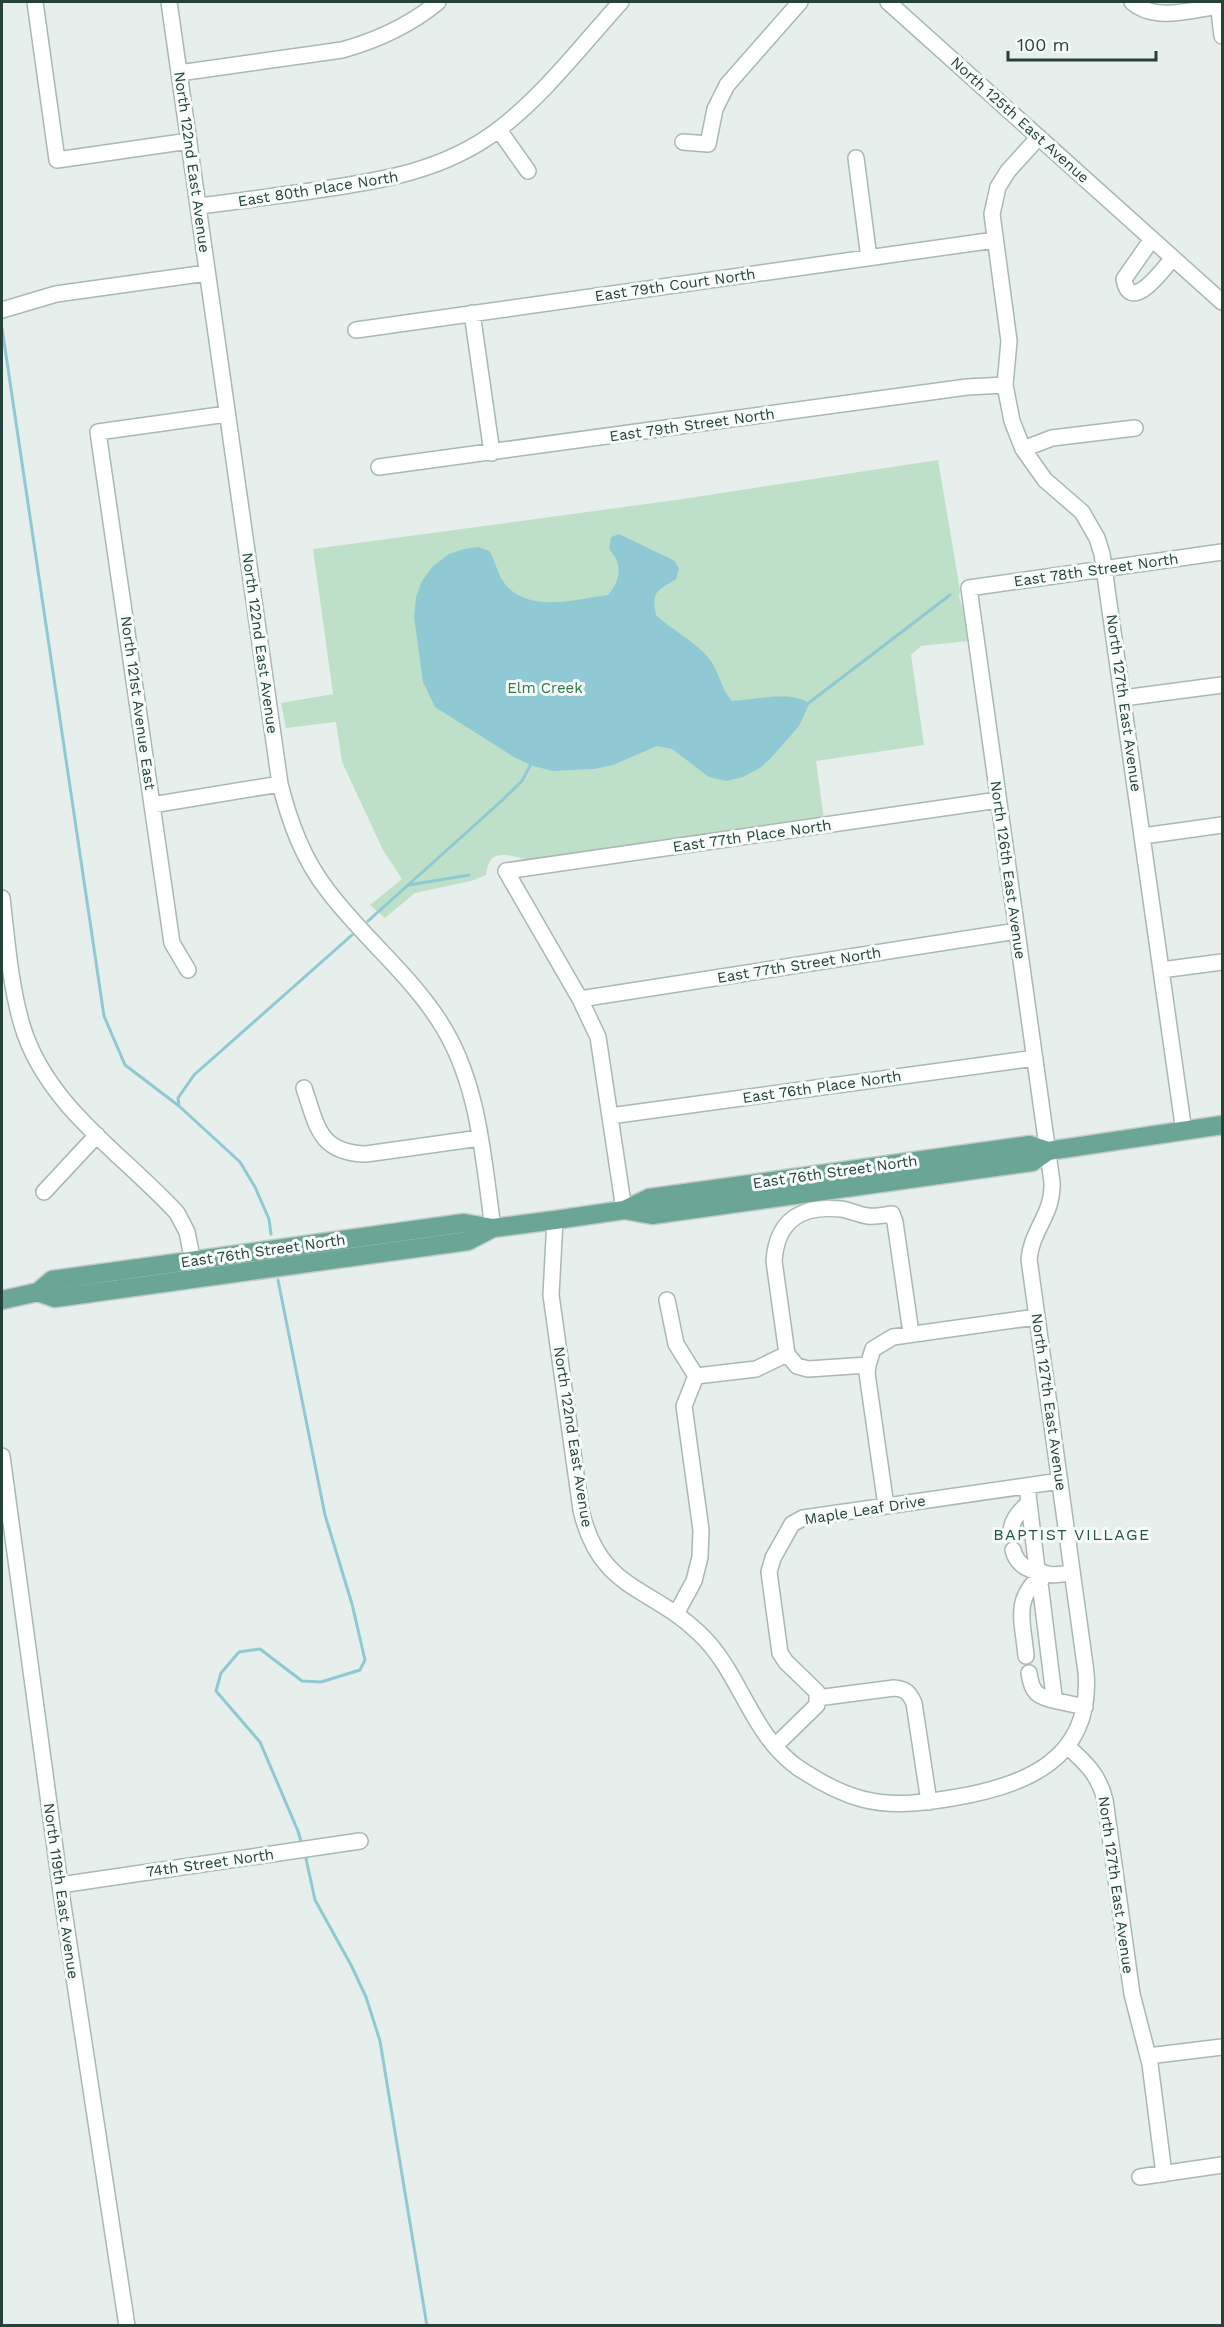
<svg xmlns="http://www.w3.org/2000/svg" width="1224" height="2327" font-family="'Work Sans',sans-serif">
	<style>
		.green { fill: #bfe0c8 }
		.water { fill: #8ec9d4 }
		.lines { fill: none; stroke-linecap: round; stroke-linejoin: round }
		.stream { stroke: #8ec9d4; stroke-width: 3 }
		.minor-casing { stroke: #a8b8b2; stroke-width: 18 }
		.major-casing { stroke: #c2cac8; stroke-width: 21 }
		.minor { stroke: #fff; stroke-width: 15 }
		.major { stroke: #6aa596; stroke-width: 18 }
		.labels { text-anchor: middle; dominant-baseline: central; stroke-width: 6; stroke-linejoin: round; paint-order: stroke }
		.street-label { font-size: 15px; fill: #24423a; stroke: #f7fbf9 }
		.park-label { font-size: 15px; fill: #2d7a4b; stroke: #f7fbf9 }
		.neighbourhood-label { font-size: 16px; letter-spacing: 1.5px; fill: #1f5548; stroke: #f7fbf9 }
	</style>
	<rect width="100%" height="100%" fill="#e6efeb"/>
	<path class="green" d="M938 460 960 590 959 597 964 611 968 641 921 646 911 655 924 745 816 761 824 819 535 860C513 859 490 842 486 875L471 881 415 893 385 918 370 905 402 879 383 850 342 762 336 722 286 728 281 703 333 694 313 549 676 500Z"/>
	<path class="water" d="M619 534 675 561 679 569 676 579C657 591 651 591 656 615 672 630 693 640 707 656 719 669 720 688 732 701 751 700 795 690 809 704L799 726 770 759 760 768 743 777 726 781 709 777 672 749 657 746 613 765 594 769 553 771 533 766 514 757 435 707 423 682 414 617 416 597 422 581 433 566 449 554 464 549 478 547 489 551C496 561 497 574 505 584 530 614 575 599 608 595 621 580 623 564 609 549L611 537Z"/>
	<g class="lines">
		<path class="stream" d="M2 328 104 1016 125 1065 179 1106 240 1162 255 1187 269 1219 271 1234
			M806 705 950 595
			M409 885 469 875
			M368 921 497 805 522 781 532 762
			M179 1106 178 1098 194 1075 352 935
			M278 1280 325 1515 352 1604 365 1660 360 1670 321 1682 302 1681 260 1649 239 1652 221 1673 216 1691 260 1742 298 1831 302 1845
			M305 1854 315 1900 351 1965 366 1997 380 2041 427 2326"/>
		<g class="minor-casing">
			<path id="minor" d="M35 2 57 160 189 141
				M169 2 280 784C290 823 303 859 328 891 362 936 407 972 438 1019 479 1080 483 1157 493 1228
				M888 2 1222 302
				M1132 2C1155 22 1191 10 1218 6
				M1218 2 1222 36
				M179 73 342 50C378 40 409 26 438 2
				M499 130 528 171
				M1039 137 1008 171 998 187 992 214 1009 341 1005 385 1012 421 1023 449 1045 480 1082 512 1097 538 1102 554 1184 1132
				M683 142 708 144 715 109 727 85 800 2
				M856 158 869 258
				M198 206C236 202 273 196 311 191 378 181 443 172 498 130 545 94 582 45 621 2
				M1152 239 1124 279C1130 316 1164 268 1173 258
				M2 310 56 294 207 273
				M472 313 492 453
				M356 330 995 240
				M1023 449 1052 438 1135 428
				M379 467 967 387 1005 385
				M1123 698 1222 685
				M152 805 280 784
				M1143 836 1222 825
				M2 898C7 940 10 984 22 1025 46 1106 122 1153 177 1213L187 1232 195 1272
				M188 970 172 943 98 432 227 414
				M1161 970 1222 962
				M580 999 1017 931
				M304 1088C317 1126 319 1153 366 1154L480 1138
				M610 1116 1035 1058
				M44 1192 97 1135
				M624 1210 598 1037 580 999 506 871 998 800
				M555 1220 551 1295 581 1510C600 1591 649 1585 699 1633 740 1671 750 1733 797 1767 816 1780 840 1793 862 1799 892 1807 922 1803 952 1798 1026 1786 1093 1759 1086 1672L1029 1259C1032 1229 1054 1213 1052 1182L969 588 1222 552
				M667 1300 676 1344 696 1376 684 1406 701 1530 700 1557 694 1581 676 1614
				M787 1354 774 1261C777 1220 801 1205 841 1209 850 1210 859 1215 868 1216 876 1217 884 1215 892 1214L895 1222 911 1333
				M868 1365 867 1373 886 1506
				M696 1376 756 1369 787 1354 797 1366 808 1369 868 1365 873 1349 893 1337 1036 1317
				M2 1456 60 1885 127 2326
				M1027 1486 1037 1569C1048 1578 1059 1574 1072 1573
				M1011 1535C1010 1521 1019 1511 1029 1503
				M1013 1550C1017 1566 1029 1570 1044 1574L1040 1583 1054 1696 1057 1701 1085 1707
				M1026 1656C1023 1621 1012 1599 1043 1574
				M1029 1673C1032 1694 1037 1696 1057 1701
				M817 1698 894 1688C905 1689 909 1692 914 1703L929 1802
				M775 1746 817 1705V1692L786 1662 780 1653 769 1572 773 1558 792 1524 803 1518 1060 1481
				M1067 1746C1086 1763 1099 1775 1105 1800L1132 1994 1150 2064 1164 2174
				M60 1885 360 1841
				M1148 2056 1222 2047
				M1140 2177 1222 2165"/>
		</g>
		<g class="major-casing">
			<path id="major" d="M624 1210 652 1215 1032 1162 1048 1151 1222 1125
				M38 1292 55 1298 468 1241 493 1228
				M2 1300 38 1292 52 1280 464 1223 493 1228 555 1220 624 1210 649 1198 1030 1145 1048 1151"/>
		</g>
		<use href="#minor" class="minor"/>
		<use href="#major" class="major"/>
	</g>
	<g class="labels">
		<g class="street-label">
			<text transform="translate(1020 120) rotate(42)">North 125th East Avenue</text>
			<text transform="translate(192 162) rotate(82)">North 122nd East Avenue</text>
			<text transform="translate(318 189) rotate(-9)">East 80th Place North</text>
			<text transform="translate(675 285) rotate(-8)">East 79th Court North</text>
			<text transform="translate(692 425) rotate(-8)">East 79th Street North</text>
			<text transform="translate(1096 570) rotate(-8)">East 78th Street North</text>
			<text transform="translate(260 643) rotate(82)">North 122nd East Avenue</text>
			<text transform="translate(138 703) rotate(82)">North 121st Avenue East</text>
			<text transform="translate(1124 703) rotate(82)">North 127th East Avenue</text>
			<text transform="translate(752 836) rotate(-8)">East 77th Place North</text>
			<text transform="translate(1008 870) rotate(82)">North 126th East Avenue</text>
			<text transform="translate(799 965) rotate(-9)">East 77th Street North</text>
			<text transform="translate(822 1087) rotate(-8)">East 76th Place North</text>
			<text transform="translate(835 1172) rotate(-8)">East 76th Street North</text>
			<text transform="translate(263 1251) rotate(-8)">East 76th Street North</text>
			<text transform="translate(1049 1402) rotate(82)">North 127th East Avenue</text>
			<text transform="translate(573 1437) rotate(81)">North 122nd East Avenue</text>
			<text transform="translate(865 1510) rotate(-9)">Maple Leaf Drive</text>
			<text transform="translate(210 1863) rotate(-8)">74th Street North</text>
			<text transform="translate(1116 1885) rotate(82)">North 127th East Avenue</text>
			<text transform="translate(61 1891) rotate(82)">North 119th East Avenue</text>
		</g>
		<g class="park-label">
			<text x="545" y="688">Elm Creek</text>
		</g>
		<g class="neighbourhood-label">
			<text x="1072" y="1534">BAPTIST VILLAGE</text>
		</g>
	</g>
	<rect width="1224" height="2327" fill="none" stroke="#24423a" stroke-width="6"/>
	<path d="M1008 51v9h148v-9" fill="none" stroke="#24423a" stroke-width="3"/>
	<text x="1017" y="51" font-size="18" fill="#24423a" stroke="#f7fbf9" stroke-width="4.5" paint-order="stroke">100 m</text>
</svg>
